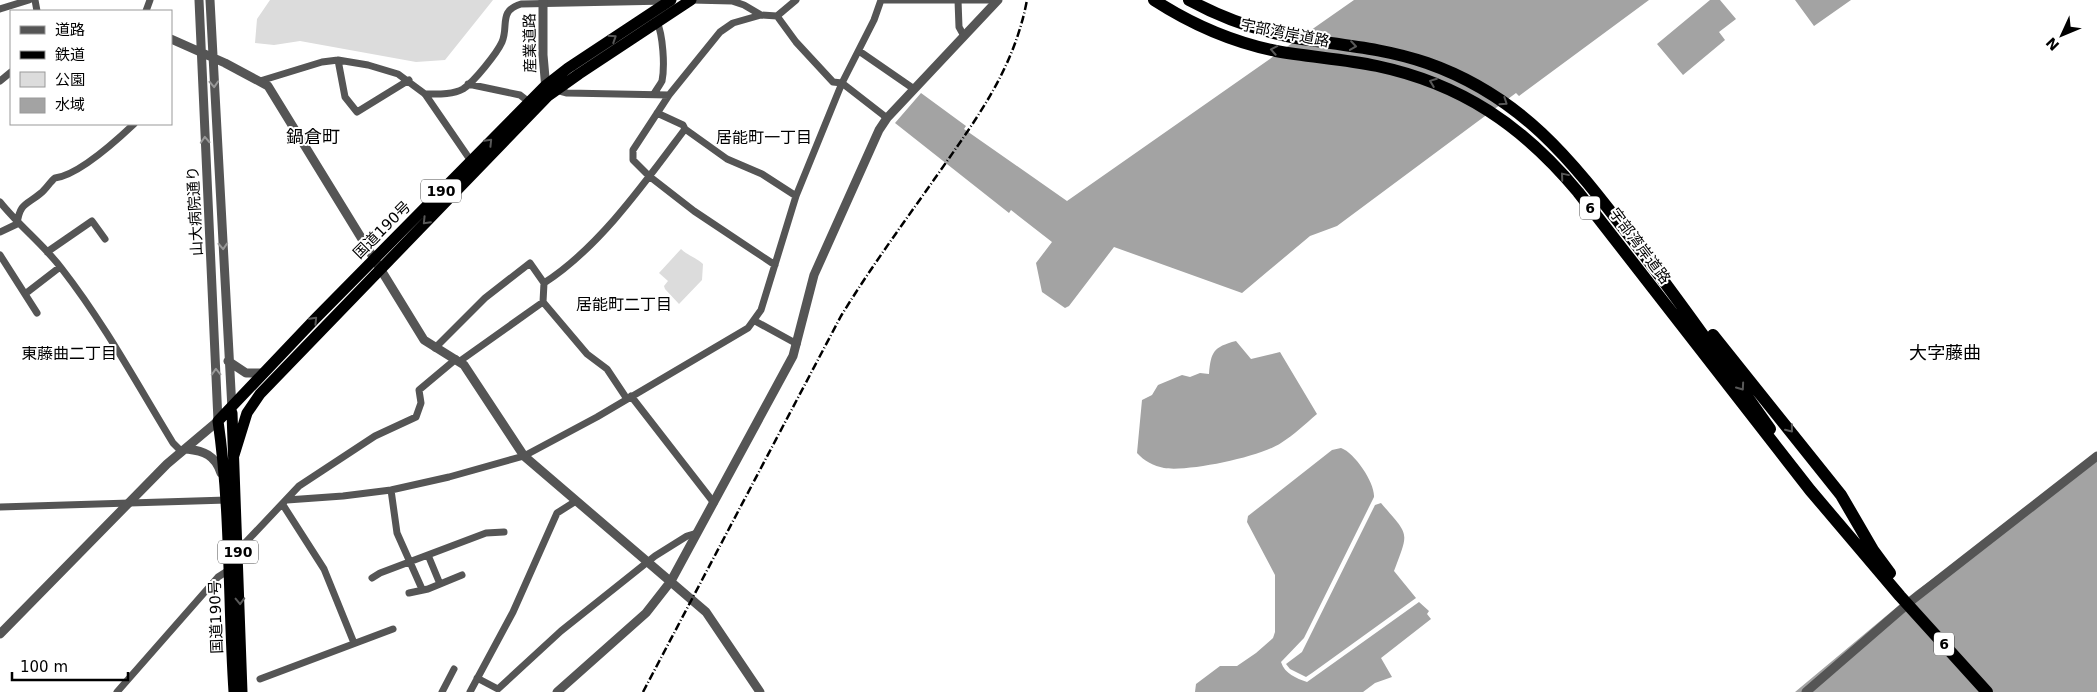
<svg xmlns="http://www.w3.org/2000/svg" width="2097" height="692" font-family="'DejaVu Sans','Noto Sans JP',sans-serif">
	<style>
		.green { fill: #dcdcdc }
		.water { fill: #a3a3a3 }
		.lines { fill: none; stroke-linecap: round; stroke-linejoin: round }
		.minor { stroke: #555; stroke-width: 7 }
		.tertiary { stroke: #555; stroke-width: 9 }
		.trunk { stroke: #000; stroke-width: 11 }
		.motorway { stroke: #000; stroke-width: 12 }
		.rail { stroke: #000; stroke-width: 2.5; stroke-dasharray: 8 2.5 1 2.5; stroke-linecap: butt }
		.oneway { stroke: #595959 }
		.oneway2 { stroke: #999 }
		.labels { text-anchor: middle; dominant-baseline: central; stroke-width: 4; stroke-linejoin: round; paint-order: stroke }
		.shield { fill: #fff; stroke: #4c4c4c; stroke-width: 1 }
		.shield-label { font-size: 14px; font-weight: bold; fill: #000 }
		.street-label { font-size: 15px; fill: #000; stroke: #fff }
		.neighbourhood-label { font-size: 16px; fill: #000; stroke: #fff }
		.quarter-label { font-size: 18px; fill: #000; stroke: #fff }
	</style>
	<rect width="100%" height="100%" fill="#fff"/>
	<path class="green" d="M270 0H493L445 60 416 62 300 41 274 45 255 43 257 19Z
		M681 249C688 256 694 256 703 264L702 280 679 304 665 289 664 286 668 281 659 273Z"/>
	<path class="water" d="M1354 0H1649L1519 96 1516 93 1337 226 1310 236 1242 293 1114 247 1069 306 1065 308 1042 292 1036 263 1052 242 1011 210 1009 213 895 123 921 93 966 126 964 129 1067 201Z
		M1710 0H1720L1736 19 1719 32 1725 40 1683 75 1657 44Z
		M1795 0H1851L1814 26Z
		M1236 341 1251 359 1280 352 1317 414C1305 424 1294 435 1281 443 1260 457 1188 472 1164 468 1154 466 1144 461 1137 453L1142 400 1152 395 1158 385 1182 375 1190 377 1200 373 1209 374C1211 352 1213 347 1236 341Z
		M1341 448C1355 453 1375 483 1374 497L1304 638 1281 662C1285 674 1296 678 1307 682L1419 602 1429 611 1427 614 1431 619 1381 658 1392 677 1375 683 1363 692H1195L1196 684 1220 666H1237L1256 653 1273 638 1275 632V575L1247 522 1248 516 1332 450Z
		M2097 461V692H1795L1916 591Z
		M1381 503C1410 537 1409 530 1394 571L1416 598 1312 673 1306 677 1290 669 1286 664 1302 652 1375 505Z"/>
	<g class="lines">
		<path class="minor" d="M35 0 37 11
			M691 0 732 1 744 5 761 15
			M883 0H998
			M958 0 959 27 964 36
			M0 9 29 0
			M146 11 150 0
			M777 16 796 42 833 82 842 83 887 118
			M859 51 914 89
			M338 60 345 97 357 112 409 80
			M0 81 11 72
			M260 81 322 62 338 60 368 65 398 74 425 94 471 161
			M468 84 520 95 529 102
			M556 90 567 93 669 95
			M425 94C437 94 452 95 463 89 474 82 497 53 502 42 509 26 498 11 521 4L668 1
			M654 94C656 90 660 85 662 81 665 66 663 35 657 22
			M657 113 683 125 685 129 727 159 762 174 796 196
			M0 202C19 226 44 245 62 269 104 323 137 384 173 443L182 452
			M0 232 17 224C20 202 27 205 41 193 46 189 50 182 55 178 79 175 116 141 134 124
			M47 252 92 221 105 239
			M0 255 37 313
			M775 265 694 211 649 176 633 160V150L669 95 720 32 733 23 761 15 777 16 796 0
			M544 283C599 248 646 181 685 129
			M25 294 60 267
			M755 321 797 344
			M435 348 485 298 530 263 544 283 543 302 587 354 607 369 627 399
			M460 361 543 302
			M631 396 714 503
			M391 490 397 533 422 589
			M287 500 343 496 391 490 449 477 524 456 597 417 748 328 761 310 796 196 842 83 874 20 881 0
			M283 505 324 569 354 643
			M0 507 227 500
			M238 546 246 542 299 486 375 436 416 417 421 403 419 390 456 359
			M428 555 440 584
			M372 578 380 573 486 533 504 532
			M409 593 428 589 462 575
			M477 678 498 689 561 631 655 556 687 536 697 533
			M260 679 393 629
			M117 692 218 577 229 570
			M442 692 454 669
			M470 692 513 612 557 513 576 501"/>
		<path class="tertiary" d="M210 0 232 409
			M543 0V55L546 89
			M171 39 225 63 268 86 424 340 464 365 524 456 706 612 760 692
			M228 361 246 373H264
			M187 449C204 451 215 455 221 473
			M0 634 167 464 218 421 199 0
			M557 692 646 613 671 581 793 356 814 275 879 130 887 118 998 0
			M1806 692 1911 601 2097 456"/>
		<path class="trunk" d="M232 413 242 692
			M234 455 247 413 260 394 548 96 579 74 691 0
			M234 692C228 602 231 511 218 421L315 319 545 86 568 68 671 0"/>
		<path class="motorway" d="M1154 0C1191 24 1232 42 1276 51 1309 57 1344 59 1377 66 1462 84 1523 126 1578 192L1810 490 1900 596 1987 692
			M1189 0C1222 18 1259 31 1296 38 1340 45 1384 48 1427 63 1527 98 1576 167 1638 247 1684 307 1727 368 1770 429
			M1713 335 1841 495 1873 550 1890 573"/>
		<path class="rail" d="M643 692 841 316C871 267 905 221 938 174 977 118 1014 69 1027 0"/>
	</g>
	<defs><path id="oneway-chevron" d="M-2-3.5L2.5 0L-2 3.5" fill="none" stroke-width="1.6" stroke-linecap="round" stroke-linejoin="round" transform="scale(1.25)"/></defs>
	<g class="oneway">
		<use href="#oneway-chevron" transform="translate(613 38) rotate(-33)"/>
		<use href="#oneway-chevron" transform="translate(1353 46) rotate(8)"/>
		<use href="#oneway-chevron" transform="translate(1274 50) rotate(-169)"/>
		<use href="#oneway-chevron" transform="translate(1433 82) rotate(-159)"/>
		<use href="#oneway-chevron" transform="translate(1504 102) rotate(34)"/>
		<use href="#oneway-chevron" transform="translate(489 142) rotate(-46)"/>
		<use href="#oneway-chevron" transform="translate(1564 176) rotate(-130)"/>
		<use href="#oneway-chevron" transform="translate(426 221) rotate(134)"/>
		<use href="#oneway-chevron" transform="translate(314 320) rotate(-46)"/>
		<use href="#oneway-chevron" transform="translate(1741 387) rotate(55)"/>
		<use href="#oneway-chevron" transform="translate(1790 429) rotate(51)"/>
		<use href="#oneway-chevron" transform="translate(240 601) rotate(88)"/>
	</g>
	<g class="oneway2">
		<use href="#oneway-chevron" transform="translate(214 84) rotate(87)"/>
		<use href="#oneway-chevron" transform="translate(205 140) rotate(-93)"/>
		<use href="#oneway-chevron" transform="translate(223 246) rotate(87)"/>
		<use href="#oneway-chevron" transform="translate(216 372) rotate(-92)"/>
	</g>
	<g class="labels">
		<g class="shield">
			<rect x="421" y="179.5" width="40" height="23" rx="4"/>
			<rect x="1580" y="196.5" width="20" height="23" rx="4"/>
			<rect x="218" y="540.5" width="40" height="23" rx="4"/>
			<rect x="1934" y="632.5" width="20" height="23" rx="4"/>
		</g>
		<g class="shield-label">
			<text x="441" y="191">190</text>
			<text x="1590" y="208">6</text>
			<text x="238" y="552">190</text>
			<text x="1944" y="644">6</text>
		</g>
		<g class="street-label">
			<text transform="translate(1285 33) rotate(11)">宇部湾岸道路</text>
			<text transform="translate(530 43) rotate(-91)">産業道路</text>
			<text transform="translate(195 211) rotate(-93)">山大病院通り</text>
			<text transform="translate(382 230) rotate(-45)">国道190号</text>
			<text transform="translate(1640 246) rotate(53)">宇部湾岸道路</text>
			<text transform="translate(216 617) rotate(-92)">国道190号</text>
		</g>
		<g class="neighbourhood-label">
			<text x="764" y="137">居能町一丁目</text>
			<text x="624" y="304">居能町二丁目</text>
			<text x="69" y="353">東藤曲二丁目</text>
		</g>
		<g class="quarter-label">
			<text x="313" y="136">鍋倉町</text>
			<text x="1945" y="352">大字藤曲</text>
		</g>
	</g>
	<rect x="10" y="10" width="162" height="115" fill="#ffffff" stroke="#999999"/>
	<rect x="20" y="26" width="25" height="8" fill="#555555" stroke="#999999"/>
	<text x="55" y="35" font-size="15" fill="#000000">道路</text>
	<rect x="20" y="51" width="25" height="8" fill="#000000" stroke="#999999"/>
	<text x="55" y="60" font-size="15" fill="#000000">鉄道</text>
	<rect x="20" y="72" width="25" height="15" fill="#dcdcdc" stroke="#999999"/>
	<text x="55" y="85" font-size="15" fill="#000000">公園</text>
	<rect x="20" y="98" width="25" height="15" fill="#a3a3a3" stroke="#999999"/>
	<text x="55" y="110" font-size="15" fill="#000000">水域</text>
	<g transform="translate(2062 35) rotate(226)" stroke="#ffffff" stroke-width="4" paint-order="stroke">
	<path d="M0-4L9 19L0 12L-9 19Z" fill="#000000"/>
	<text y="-8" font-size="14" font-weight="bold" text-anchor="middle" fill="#000000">N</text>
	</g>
	<path d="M12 672v8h116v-8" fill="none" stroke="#000000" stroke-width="2.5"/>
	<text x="20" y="672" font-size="15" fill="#000000" stroke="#ffffff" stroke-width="4" paint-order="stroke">100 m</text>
</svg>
